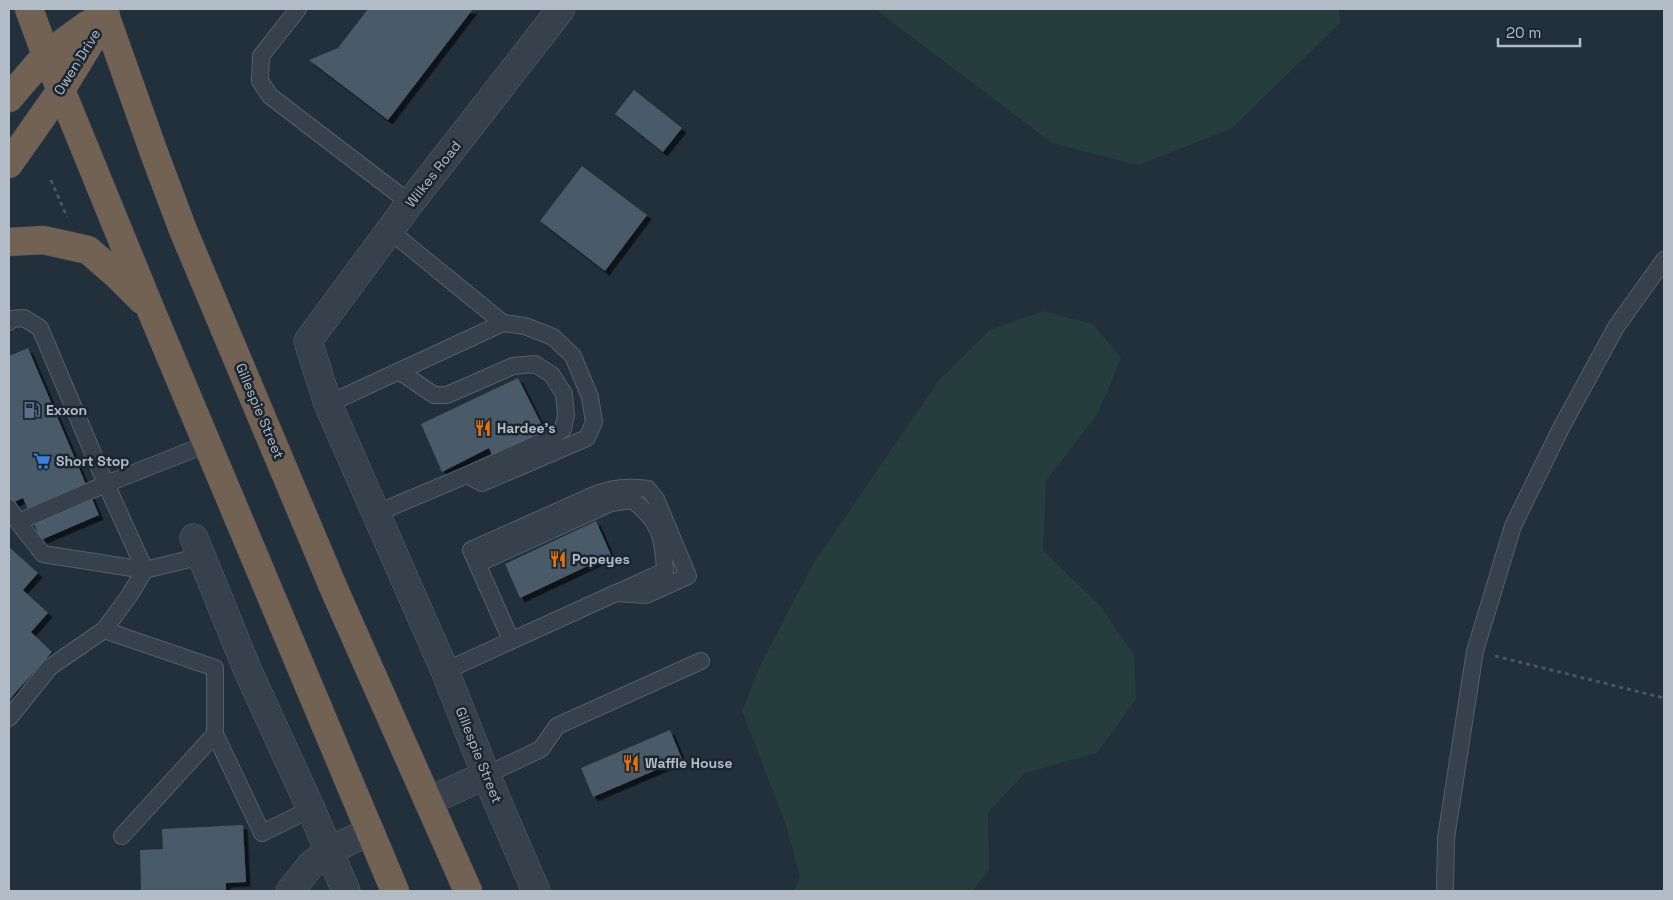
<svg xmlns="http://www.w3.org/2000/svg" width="1673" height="900" font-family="'Space Grotesk',sans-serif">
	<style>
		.green { fill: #253e3d }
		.building { fill: #4a5a67; filter: url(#shadow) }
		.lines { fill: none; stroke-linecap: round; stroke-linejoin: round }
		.lane-casing { stroke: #545f69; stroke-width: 18 }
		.street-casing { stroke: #545f69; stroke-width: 29 }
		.highway-casing { stroke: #414c56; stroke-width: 29 }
		.path { stroke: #445a5a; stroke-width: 3; stroke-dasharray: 4 4; stroke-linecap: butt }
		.lane { stroke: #36414b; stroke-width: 16 }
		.street { stroke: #36414b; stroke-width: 28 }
		.highway { stroke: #716253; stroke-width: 28 }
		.labels { text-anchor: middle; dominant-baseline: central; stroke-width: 5; stroke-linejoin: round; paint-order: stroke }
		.street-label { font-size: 14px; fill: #b1bcc7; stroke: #1b2630 }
		.poi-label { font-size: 14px; font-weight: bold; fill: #b1bcc7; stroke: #1b2630; text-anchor: start }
	</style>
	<defs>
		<filter id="shadow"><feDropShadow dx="4.5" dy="4.5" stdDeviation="0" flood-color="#0009"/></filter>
	</defs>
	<rect width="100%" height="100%" fill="#22303b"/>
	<path class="green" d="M875 9H1339L1340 23 1231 129 1138 165 1052 143Z
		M1043 311 1093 324 1121 358 1098 413 1046 481 1043 550 1101 607 1134 655 1136 699 1097 753 1025 773 988 812 989 869 973 891H793L800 877 785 822 742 711 760 666 813 564 939 380 990 330Z"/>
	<path class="building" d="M368 9H473L388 120 309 60 338 48Z
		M634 90 682 128 663 152 615 114Z
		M582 166 647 215 605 271 540 221Z
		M28 348 99 515 41 540 23 498 12 503 9 496V356Z
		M518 378 546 433 492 455 489 448 442 472 421 424Z
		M596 521 611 555 520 598 505 564Z
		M9 547 38 573 23 590 48 613 31 632 52 652 9 700Z
		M670 730 682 759 593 797 581 768Z
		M243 825 246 882 226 883V891H141L140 850 163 849 162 829Z"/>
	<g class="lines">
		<g class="lane-casing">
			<path id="lane" d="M298 9 261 56 260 81 270 96 410 203
				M390 231 503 323
				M9 322 11 319 24 318 40 328 106 484 18 522 9 508
				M399 371 434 395H447L513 366 535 364 552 375 564 394 566 415 563 429 552 437 467 475
				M328 404 503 323 525 326 553 337 573 356 590 397 594 422 587 438 482 483 467 475 377 513
				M18 522 43 554 145 570 202 556
				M477 564 611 503 632 500C660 521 663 537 665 571L619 592
				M145 570 106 484 207 444
				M104 630 215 668V734
				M445 671 616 593 646 595 688 576 656 499 648 489C627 486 613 488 594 495L471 550 511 640
				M9 718 50 667 104 630 129 596 145 570
				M486 775 541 749 557 726 701 661
				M122 836 215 734 262 833 311 809
				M1445 891 1446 838 1475 651 1513 526 1561 428 1616 327 1664 260"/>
		</g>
		<g class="street-casing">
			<path id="street" d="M194 538 248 671 311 809 346 891
				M429 801 486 775
				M290 891 311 865 329 851 370 831
				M536 891 486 775 445 671 328 404 308 341 410 203 561 9"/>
		</g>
		<g class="highway-casing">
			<path id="highway" d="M29 9 46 55 61 90 150 308 395 891
				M103 9 153 150 183 230 334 589 468 891
				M9 98 46 55 87 25 100 19
				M9 164 61 90 106 16
				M9 242 43 240 88 250 118 276 142 300"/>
		</g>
		<path class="path" d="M51 180 67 217
			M1495 656 1664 698"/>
		<use href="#lane" class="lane"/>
		<use href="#street" class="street"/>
		<use href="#highway" class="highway"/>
	</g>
	<defs>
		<g id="fuel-bare" transform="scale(1.35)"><path d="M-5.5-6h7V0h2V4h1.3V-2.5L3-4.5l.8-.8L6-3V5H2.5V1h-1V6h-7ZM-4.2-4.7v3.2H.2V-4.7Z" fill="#5c6f8a" stroke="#1b2630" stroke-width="2.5" paint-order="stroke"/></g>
		<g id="restaurant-bare" transform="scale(1.35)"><path d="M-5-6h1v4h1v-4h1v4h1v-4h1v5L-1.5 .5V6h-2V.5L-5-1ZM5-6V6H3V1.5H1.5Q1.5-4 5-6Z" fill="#e8710a" stroke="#1b2630" stroke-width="2.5" paint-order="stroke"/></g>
		<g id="supermarket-bare" transform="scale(1.35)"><path d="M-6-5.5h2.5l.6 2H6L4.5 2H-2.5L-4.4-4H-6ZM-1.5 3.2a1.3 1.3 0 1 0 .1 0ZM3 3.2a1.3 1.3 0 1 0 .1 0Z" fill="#3f7fe0" stroke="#1b2630" stroke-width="2.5" paint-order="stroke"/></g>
	</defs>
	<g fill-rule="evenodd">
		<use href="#fuel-bare" x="32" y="410"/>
		<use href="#restaurant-bare" x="483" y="428"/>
		<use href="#supermarket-bare" x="42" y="461"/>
		<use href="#restaurant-bare" x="558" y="559"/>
		<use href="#restaurant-bare" x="631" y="763"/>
	</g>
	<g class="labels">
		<g class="street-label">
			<text transform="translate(77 62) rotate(-58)">Owen Drive</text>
			<text transform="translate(433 174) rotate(-52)">Wilkes Road</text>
			<text transform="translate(260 411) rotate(67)">Gillespie Street</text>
			<text transform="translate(479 755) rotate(68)">Gillespie Street</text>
		</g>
		<g class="poi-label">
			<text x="46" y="410">Exxon</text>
			<text x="497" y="428">Hardee's</text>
			<text x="56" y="461">Short Stop</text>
			<text x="572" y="559">Popeyes</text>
			<text x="645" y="763">Waffle House</text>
		</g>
	</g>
	<rect width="1673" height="900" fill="none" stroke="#b1bcc7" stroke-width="20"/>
	<path d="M1498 38v8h82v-8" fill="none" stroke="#b1bcc7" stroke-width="2.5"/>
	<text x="1506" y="38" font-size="15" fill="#b1bcc7" stroke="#1b2630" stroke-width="4" paint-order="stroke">20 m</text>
</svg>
